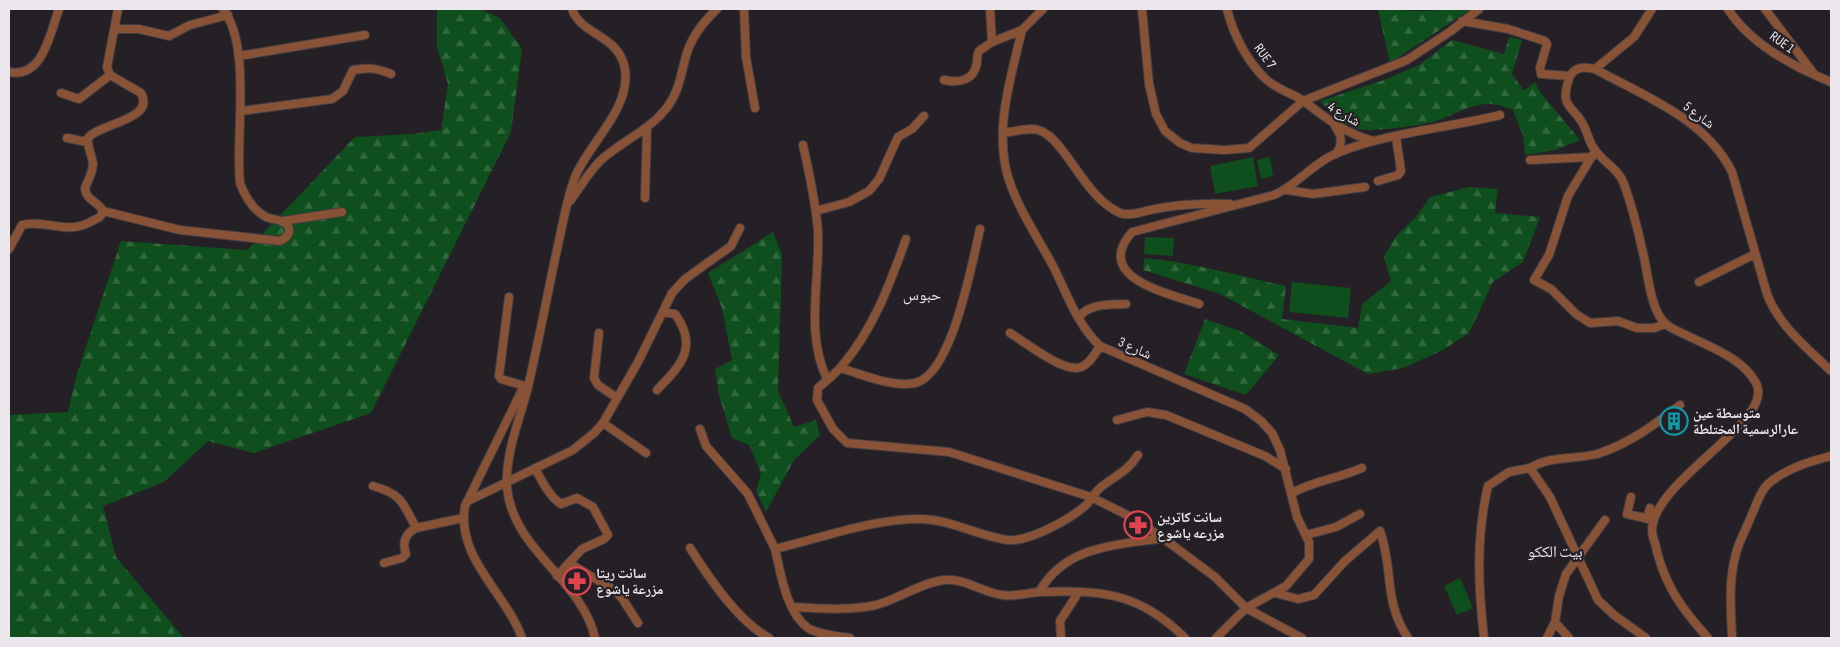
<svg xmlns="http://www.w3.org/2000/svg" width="1840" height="647" font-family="'Sofia Sans Condensed','Noto Naskh Arabic',sans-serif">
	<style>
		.forest { fill: url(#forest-firs) }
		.pitch { fill: #0e4f1d }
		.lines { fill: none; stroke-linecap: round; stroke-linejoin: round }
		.minor-casing { stroke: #413c42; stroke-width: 10 }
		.minor { stroke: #885237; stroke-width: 8 }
		.labels { text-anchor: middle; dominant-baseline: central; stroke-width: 4.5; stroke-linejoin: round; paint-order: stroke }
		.street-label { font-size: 14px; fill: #ebe7ec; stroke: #252026 }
		.poi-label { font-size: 14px; font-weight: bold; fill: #ebe7ec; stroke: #252026; text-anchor: start }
		.quarter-label { font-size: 16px; fill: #ebe7ec; stroke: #252026 }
	</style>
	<defs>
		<pattern id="forest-firs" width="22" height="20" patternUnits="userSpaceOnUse" patternTransform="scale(1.25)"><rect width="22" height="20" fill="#0e4f1d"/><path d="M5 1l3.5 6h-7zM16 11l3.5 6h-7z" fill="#31683e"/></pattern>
	</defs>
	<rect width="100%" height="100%" fill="#252026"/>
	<path class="forest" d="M437 9H480L500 18 522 49 511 132 371 413 254 453 208 441 164 482 103 506 116 557 184 638H9V415L68 412 76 377 121 241 247 250 355 137 413 134 441 130 448 84 437 47Z
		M1378 9 1419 11 1471 9 1390 63Z
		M1509 37 1522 40 1512 74 1524 91 1535 82 1540 92 1580 140 1556 150 1525 155 1523 136 1513 110C1481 96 1466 110 1437 121 1425 125 1367 133 1357 129 1343 125 1330 111 1320 101L1384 80 1419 65 1452 40 1504 54Z
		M1469 187 1498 189 1495 213 1540 217 1523 262 1493 282 1469 333 1443 350 1403 368 1368 374 1220 294 1143 270 1144 258C1192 262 1239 276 1286 286L1282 319 1358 328 1362 304 1391 281 1384 257 1396 236 1416 217 1430 197Z
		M773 232 782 255 778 391 794 427 816 420 820 435 794 460 766 512 756 491 761 473 749 445 732 438 719 395 715 369 732 360 722 308 708 273Z
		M1205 319 1240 331 1279 355 1246 395 1184 374Z"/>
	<path class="pitch" d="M1253 157 1258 186 1215 194 1210 166Z
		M1270 157 1273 176 1261 179 1257 160Z
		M1145 237 1174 238 1173 256 1144 254Z
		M1292 282 1351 288 1348 318 1289 312Z
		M1460 578 1473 608 1457 615 1444 586Z"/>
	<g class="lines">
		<g class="minor-casing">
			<path id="minor" d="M118 9 107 67 110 75 141 93C156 120 100 123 88 138 87 148 92 154 93 164 93 172 88 180 85 188 86 201 98 201 103 211L180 230 280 241C286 238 292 233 288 226 284 219 272 220 266 217 252 209 245 197 240 183 235 135 252 47 223 9
				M572 9C581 36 619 34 625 69 631 109 589 143 575 177 566 201 562 229 556 254 547 298 538 343 528 387 520 419 505 453 507 487 512 550 582 579 595 638
				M744 9 746 57 755 108
				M990 9 992 42 1022 30 1043 9
				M1142 9 1149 84 1156 114 1165 131 1180 143 1192 148 1224 150 1249 148 1303 101 1407 60 1451 31 1479 9
				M1227 9C1233 34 1248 64 1268 81 1279 90 1294 94 1305 102 1327 119 1346 134 1374 141
				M1728 9C1750 44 1794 67 1831 82
				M1765 9 1814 74
				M1462 21 1508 29 1545 41 1547 44 1540 68 1541 74 1570 76C1576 66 1584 67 1595 69 1644 96 1706 119 1732 172L1767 294C1779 326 1807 348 1831 371
				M115 29H139L169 36 190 25 228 15
				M1022 30C1011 77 993 132 1009 180 1019 211 1039 239 1054 268 1067 294 1078 326 1100 346L1245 409 1261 421 1272 433 1280 450 1297 517 1309 542V559L1286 586 1246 608 1216 638
				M239 56 365 35
				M1595 69 1634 37 1652 9
				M9 72C43 79 50 33 59 9
				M1570 76C1558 109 1573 104 1584 126 1588 134 1589 143 1595 150 1604 163 1618 168 1624 184 1632 206 1638 230 1643 253 1648 272 1650 311 1666 324 1671 329 1680 332 1686 335 1710 347 1743 358 1756 383 1777 420 1653 480 1652 530 1652 537 1656 544 1657 552 1667 589 1683 610 1708 638
				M944 80C959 83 974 81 977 63 977 58 977 55 979 51L992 42
				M61 93 79 99 110 75
				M241 111 332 99 343 91 353 70C368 67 377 68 391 74
				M1335 126C1342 136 1343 144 1336 154
				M1003 133C1014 132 1030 126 1041 131 1066 141 1084 197 1120 213 1128 216 1138 213 1146 211 1174 204 1202 203 1230 204
				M67 138 87 142
				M803 145C809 173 816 202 818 232 820 280 805 334 827 379
				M1595 151 1568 196 1549 255 1534 280 1551 289 1576 314 1590 323 1618 321 1637 328H1654L1665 324
				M1530 160 1592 157
				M1378 181 1398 175 1401 171 1396 137
				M1287 190 1313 194 1365 187
				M645 198 647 128
				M570 201C580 188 588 173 600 161 621 141 650 131 668 106 679 91 681 74 686 56 691 38 703 22 717 9
				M816 211 849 202 869 191 879 179 898 137 912 129 924 116
				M283 221 342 212
				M906 239C890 284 873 330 841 367 834 375 826 381 818 388L817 400 833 429 847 443 949 452 1091 497 1127 515 1163 538 1215 577 1246 608 1302 638
				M9 249 22 225C48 219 67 236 92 221 98 218 102 217 103 211
				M1699 282 1755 254
				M509 297 499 376 501 379 528 387
				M1199 304C1168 293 1092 278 1132 232L1274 195C1297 185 1312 164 1335 154 1385 133 1447 128 1500 115
				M1079 317C1090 303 1109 305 1126 304
				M599 333 594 378 598 385 617 398
				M1010 333C1026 343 1059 369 1077 368 1088 367 1095 354 1100 346
				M840 368C862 374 892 388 915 383 952 375 972 263 980 229
				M657 390C681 365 699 347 675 314L663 312
				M1117 420 1147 412 1166 415 1265 456 1286 469
				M603 423 646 453
				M700 429 706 446 748 494 775 549
				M535 468C542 481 549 496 561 504L577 498 593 507 608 535 604 539 582 549 557 576
				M1530 468C1552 455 1574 460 1597 454 1629 444 1654 425 1680 405
				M373 486C402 494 403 503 416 528L463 518
				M1292 493C1316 480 1337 479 1362 468
				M1631 497 1627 514 1654 520
				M468 501 573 450 594 433 603 423 638 362 672 293 685 279 731 246 740 228
				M1647 519 1650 508
				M1306 535 1336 527 1360 514
				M690 548C709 578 738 621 769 638
				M384 563 402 558 406 554C402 542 405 534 416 528
				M569 563 614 590 622 598 638 623
				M1039 592C1066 545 1114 546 1163 538
				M1275 593 1298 599 1314 595 1345 561 1380 531C1394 570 1383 601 1408 638
				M793 607C820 608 849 611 876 605 899 599 920 583 944 580 965 578 981 592 1002 595 1014 597 1027 593 1039 592 1101 590 1139 592 1185 638
				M522 638C506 593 456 558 465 506L524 386
				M850 638C837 636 820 635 808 628 786 612 781 574 775 549 821 538 869 520 916 519 949 518 977 536 1008 540 1029 542 1068 520 1084 507 1091 501 1094 493 1101 487 1115 476 1128 471 1138 455
				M1061 638 1060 621 1078 593
				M1484 638C1478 586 1476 537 1488 486L1509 472 1530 468 1550 497 1598 600 1614 615 1646 638
				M1547 638 1555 622
				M1569 638 1555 622 1559 596 1566 574 1605 520
				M1732 638C1731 610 1728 581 1736 554 1739 540 1747 528 1752 514 1757 504 1760 491 1768 484 1785 469 1810 461 1831 456"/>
		</g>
		<use href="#minor" class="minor"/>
	</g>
	<defs>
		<g id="building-ring" transform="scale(1.4375)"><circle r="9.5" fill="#252026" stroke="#0f9aa8" stroke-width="1.5"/><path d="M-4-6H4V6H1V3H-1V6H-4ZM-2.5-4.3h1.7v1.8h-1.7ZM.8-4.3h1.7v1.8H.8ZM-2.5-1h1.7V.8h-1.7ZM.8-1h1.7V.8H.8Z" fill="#0f9aa8"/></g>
		<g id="pharmacy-ring" transform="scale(1.4375)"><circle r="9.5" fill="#252026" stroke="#e0444e" stroke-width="1.5"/><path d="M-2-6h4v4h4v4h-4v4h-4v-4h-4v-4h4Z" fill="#e0444e"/></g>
	</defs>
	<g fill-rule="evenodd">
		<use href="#building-ring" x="1674" y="421"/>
		<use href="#pharmacy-ring" x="1138" y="525"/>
		<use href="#pharmacy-ring" x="577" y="581"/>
	</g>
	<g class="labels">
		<g class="street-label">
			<text transform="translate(1782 42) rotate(36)">RUE 1</text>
			<text transform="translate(1265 56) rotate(54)">RUE 7</text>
			<text transform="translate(1344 114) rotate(30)">شارع 4</text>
			<text transform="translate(1699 115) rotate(37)">شارع 5</text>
			<text transform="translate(1135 348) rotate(24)">شارع 3</text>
		</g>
		<g class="poi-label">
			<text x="1693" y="413">متوسطة عين<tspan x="1693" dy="16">عارالرسمية المختلطة</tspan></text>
			<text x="1157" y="517">سانت كاترين<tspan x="1157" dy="16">مزرعه ياشوع</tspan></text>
			<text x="596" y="573">سانت ريتا<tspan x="596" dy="16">مزرعة ياشوع</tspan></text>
		</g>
		<g class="quarter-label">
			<text x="922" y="295">حبوس</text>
			<text x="1555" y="552">بيت الككو</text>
		</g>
	</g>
	<rect width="1840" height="647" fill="none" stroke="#ebe7ec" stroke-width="20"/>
</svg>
